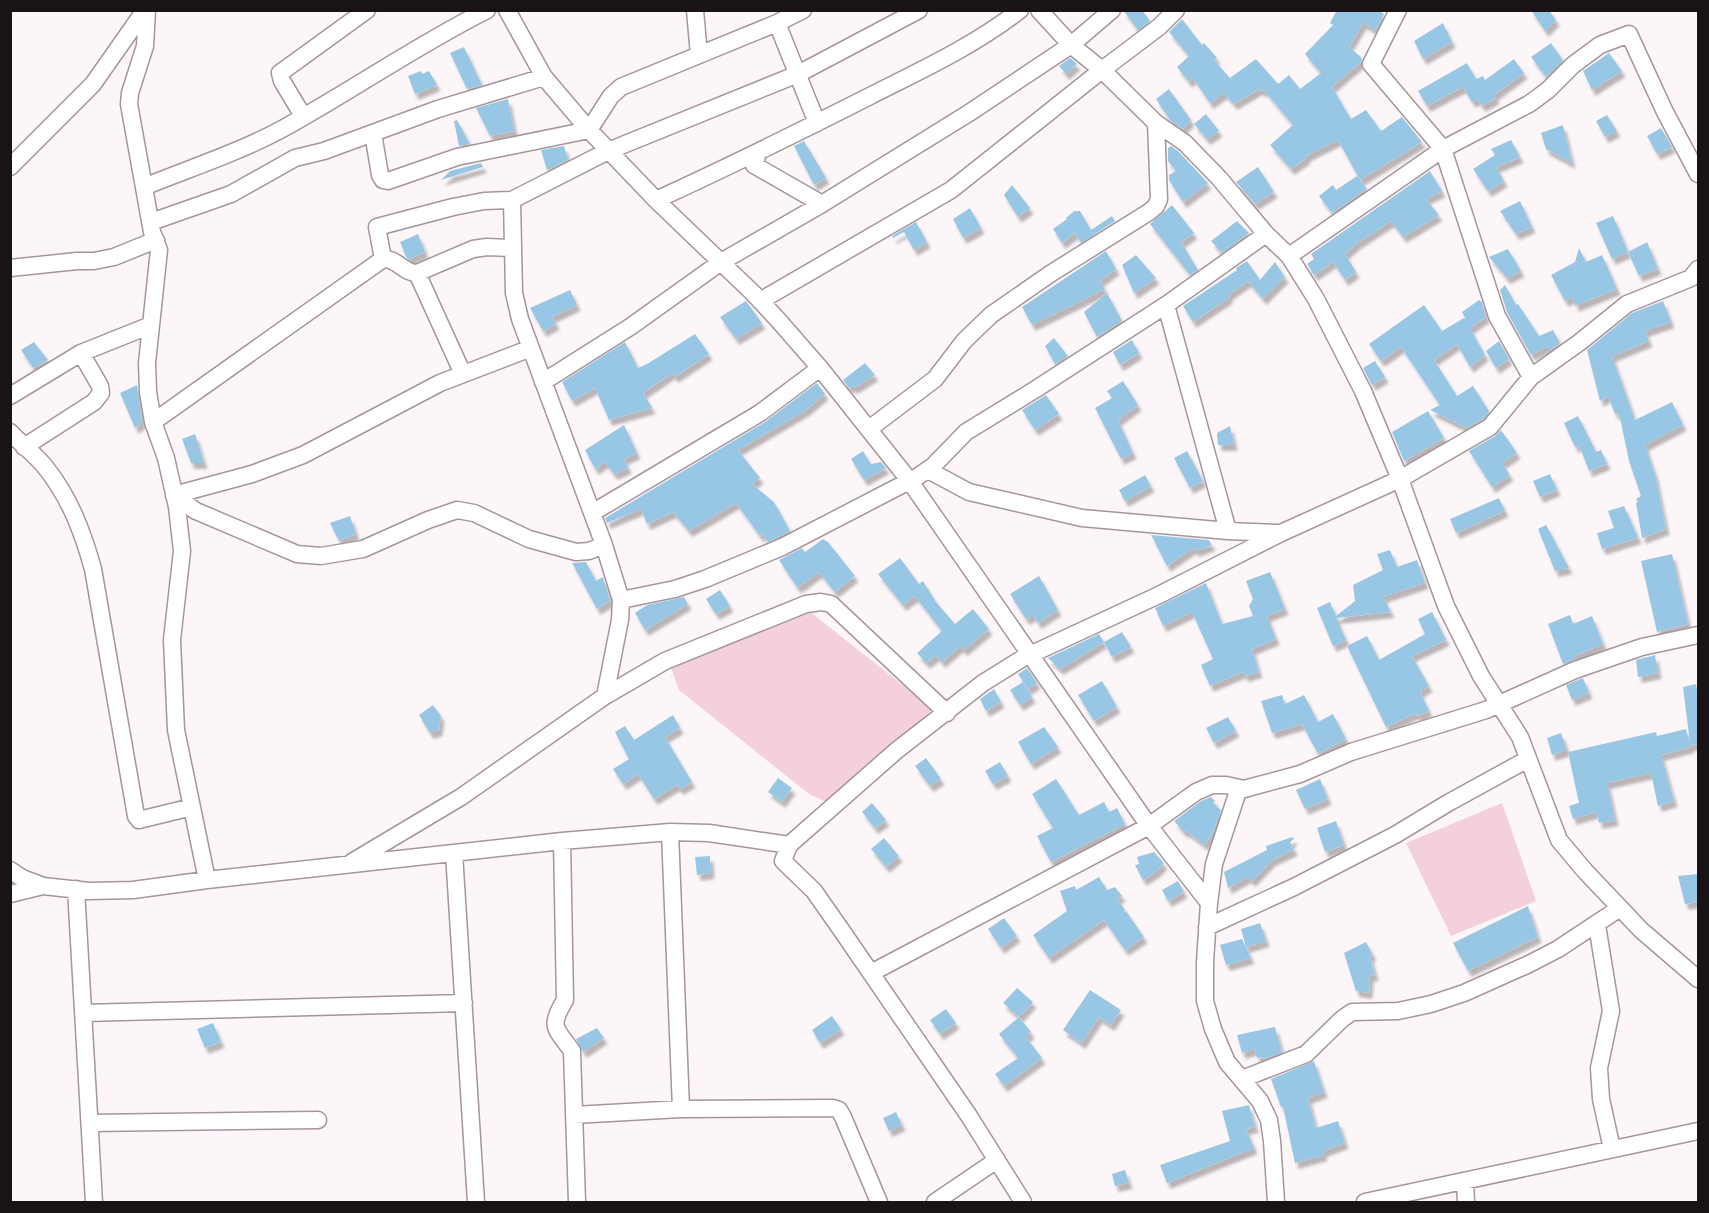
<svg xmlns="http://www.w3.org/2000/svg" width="1709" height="1213" font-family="'Sofia Sans Condensed',sans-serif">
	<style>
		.green { fill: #f3d0db }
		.building { fill: #98c7e5; filter: url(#shadow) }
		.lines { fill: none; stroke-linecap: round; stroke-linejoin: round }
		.street-casing { stroke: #a6959a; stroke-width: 19 }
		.street { stroke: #fff; stroke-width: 16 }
	</style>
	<defs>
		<filter id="shadow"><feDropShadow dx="3.5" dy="6" stdDeviation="1.5" flood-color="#0004"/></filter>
	</defs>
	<rect width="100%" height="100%" fill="#fdf6f8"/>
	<path class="green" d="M809 611 933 709 826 802 809 794 679 690 671 668Z
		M1502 803 1536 901 1451 936 1406 843Z"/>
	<path class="building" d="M1123 10H1142L1150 21 1138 30Z
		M1337 10H1378L1384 14 1376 30 1363 23 1349 47 1362 58 1361 62 1332 87 1351 119 1366 110 1381 131 1402 117 1422 142 1360 180 1338 140 1306 156 1307 158 1291 169 1270 145 1293 125 1264 90 1262 91 1259 89 1234 104 1224 93 1210 103 1193 78 1189 82 1177 67 1189 56 1169 32 1182 19 1202 45 1204 43 1217 58 1214 60 1230 78 1256 59 1278 84 1289 75 1300 89 1321 73 1305 54 1333 25 1330 23Z
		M1531 10H1549L1556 20 1545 31Z
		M1443 23 1452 42 1423 59 1414 41Z
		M1551 43 1563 60 1546 77 1531 57Z
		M464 47 482 85 467 89 450 53Z
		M1609 53 1622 71 1592 90 1583 71Z
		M1070 58 1077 64 1066 74 1059 66Z
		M1514 59 1524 73 1494 95 1496 98 1482 106 1477 99 1472 102 1463 87 1427 106 1418 91 1467 63 1476 79 1483 76 1485 80Z
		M421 71 422 74 429 71 437 85 415 94 408 76Z
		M1169 89 1191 120 1183 129 1170 120 1156 99Z
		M508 99 514 131 490 136 476 108Z
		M1206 114 1219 131 1207 139 1194 124Z
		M1607 115 1617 131 1605 137 1596 121Z
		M457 120 470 144 459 146 454 121Z
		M1563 125 1572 163 1546 149 1541 133Z
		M1661 128 1672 147 1657 154 1647 136Z
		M1511 140 1520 157 1496 167 1504 181 1488 191 1473 169 1495 155 1491 149Z
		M804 141 826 178 814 185 794 146Z
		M564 146 568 160 547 170 541 150Z
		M1171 146 1178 151 1208 183 1183 202 1169 180V175L1176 171 1168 161V148Z
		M481 163 483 167 441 180 450 171Z
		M1258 167 1274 192 1255 204 1236 182Z
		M1430 171 1442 191 1426 199 1439 215 1403 237 1391 221 1356 244 1345 254 1356 272 1345 280 1333 262 1314 275 1307 264 1314 259 1311 254Z
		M1357 176 1367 189 1332 213 1319 196 1333 185 1336 190Z
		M1012 185 1030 208 1018 217 1004 195Z
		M1520 201 1532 227 1516 234 1500 211Z
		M1172 205 1194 233 1181 242 1198 270 1190 275 1150 224Z
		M970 208 981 228 963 238 953 219Z
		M1074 211H1080L1091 230 1112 216 1115 221 1081 243 1075 233 1062 243 1053 229 1067 219 1066 218Z
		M1613 216 1628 252 1612 259 1596 223Z
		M1237 221 1249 233 1222 253 1211 241Z
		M916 222 927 242 914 250 904 232 893 238 892 236Z
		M418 234 425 252 409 259 406 257 400 242Z
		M1647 242 1658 269 1639 276 1628 252Z
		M1579 248 1586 262 1602 255 1617 289 1575 306 1573 297 1565 301 1551 275 1575 262Z
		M1508 249 1521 271 1507 278 1489 257Z
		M1106 251 1116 269 1100 281 1105 289 1032 325 1022 307Z
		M1136 255 1156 278 1134 293 1122 265Z
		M1247 261 1260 280 1275 262 1285 277 1263 299 1248 281 1228 295 1230 297 1193 322 1183 306 1237 270 1236 268Z
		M1505 285 1516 305 1518 304 1539 336 1553 330 1560 343 1550 350 1547 347 1531 355 1507 312 1500 290Z
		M570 290 577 305 552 317 556 324 543 331 530 308Z
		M1107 293 1122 321 1097 337 1084 312Z
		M1479 300 1482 302 1486 317 1470 328 1485 355 1470 367 1457 344 1434 360 1457 396 1473 386 1489 411 1483 419 1467 428 1430 410 1440 405 1401 347 1381 361 1369 344 1424 305 1442 331 1464 318 1466 320 1462 312Z
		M746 301 762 323 736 339 720 317Z
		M1663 301 1671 322 1645 331 1649 341 1612 356 1635 420 1672 402 1683 425 1645 445 1655 475 1666 529 1642 538 1636 503 1638 502 1636 499 1641 496 1629 461 1619 413 1615 414 1608 396 1600 401 1587 350 1632 313Z
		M695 334 709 354 675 377 672 373 643 393 652 408 609 420 595 388 572 401 562 382 625 342 638 368 647 364Z
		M1054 338 1068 356 1055 364 1045 346Z
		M1132 340 1139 353 1120 365 1113 352Z
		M1499 341 1509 359 1496 368 1486 351Z
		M34 342 48 360 33 368 21 350Z
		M1375 361 1385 377 1372 385 1363 368Z
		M865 363 875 375 854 388 852 386 849 388 843 380Z
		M1123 381 1138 405 1118 420 1133 453 1121 459 1095 408 1112 398 1107 391Z
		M817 383 825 394 806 410 738 450 760 478 752 484 774 502 790 531 768 542 763 534 760 536 736 503 689 531 673 512 647 524 641 509 607 523 605 518 765 422Z
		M137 385 142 423 135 428 120 393Z
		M1046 395 1059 414 1035 430 1022 410Z
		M1428 411 1444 438 1404 461 1392 432Z
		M1578 416 1596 452 1601 450 1607 464 1589 471 1579 445 1575 447 1564 423Z
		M624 425 637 453 624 459 628 468 614 474 605 462 595 469 585 450Z
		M1230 426 1234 445H1218L1217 433Z
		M1501 430 1517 453 1502 463 1510 475 1492 487 1469 451 1495 436Z
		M195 434 204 463H191L182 439Z
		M863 451 871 464 881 462 886 468 864 480 851 459Z
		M1187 451 1203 481 1190 488 1174 458Z
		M1550 474 1557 490 1540 497 1533 481Z
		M1145 475 1151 486 1125 501 1119 490Z
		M1499 498 1505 511 1456 533 1450 519Z
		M1624 506 1638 538 1602 549 1597 533 1614 528 1608 511Z
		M350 516 356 534 339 541 330 523Z
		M1546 525 1569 568 1555 571 1538 529Z
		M1151 535 1209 540 1212 545 1195 551 1193 548 1167 566Z
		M823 539 828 542 855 576 835 592 819 572 803 584 797 587 779 560 802 548 805 552Z
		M1390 550 1397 567 1417 560 1425 583 1383 597 1391 612 1336 618 1346 640 1333 646 1317 608 1330 602 1336 616 1355 601 1353 585 1383 570 1377 554Z
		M1672 554 1688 624 1657 632 1641 561Z
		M900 558 919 584 923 581 936 602 955 624 973 609 989 629 964 650 960 646 942 662 936 655 927 663 917 653 942 631 915 596 903 605 878 574Z
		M586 562 596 581 603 577 610 601 597 609 572 563Z
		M1270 572 1285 609 1267 616 1276 639 1252 649 1259 672 1245 676 1243 672 1210 686 1201 665 1213 659 1192 612 1163 626 1155 608 1206 583 1222 624 1253 616 1249 606 1253 599 1246 581Z
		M1039 576 1058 610 1038 623 1033 615 1026 619 1010 594Z
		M720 590 730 606 716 614 706 599Z
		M684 597 688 604 645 630 635 613 647 605Z
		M1432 612 1446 640 1412 656 1429 686 1420 692 1429 711 1417 716 1416 713 1386 727 1347 646 1367 636 1379 660 1425 634 1418 619Z
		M1570 615 1573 624 1592 616 1603 644 1574 656 1575 659 1563 664 1548 624Z
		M1122 632 1131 647 1112 657 1104 642Z
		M1099 634 1104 642 1060 669 1048 658Z
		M1655 655 1658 673 1638 677 1636 660Z
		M1027 668 1037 683 1028 689 1018 674Z
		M1583 678 1589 693 1572 700 1566 685Z
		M1102 681 1117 707 1094 721 1078 695Z
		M1023 682 1032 697 1020 705 1010 690Z
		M1696 684 1698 695V744L1690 745 1691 747 1661 755 1674 801 1658 806 1651 773 1607 783 1615 820 1599 823 1597 812 1573 819 1569 806 1579 803 1568 752 1656 732 1657 736 1686 729 1690 743 1683 687Z
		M994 689 1001 702 986 711 980 699Z
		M1282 695 1285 704 1304 695 1318 722 1333 714 1346 739 1318 754 1302 724 1272 733 1261 701Z
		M433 705 441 716 439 730 430 733 419 715Z
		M673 715 680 728 665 737 692 782 680 789 677 785 654 799 638 774 623 784 613 769 629 759 615 732 625 726 634 740Z
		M1228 717 1236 731 1214 743 1206 728Z
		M1044 727 1058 747 1031 764 1018 742Z
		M1561 733 1567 750 1552 755 1547 738Z
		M926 758 941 779 930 786 915 766Z
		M1000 762 1008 776 993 784 985 771Z
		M778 778 792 788 782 802 768 792Z
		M1056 779 1079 815 1104 802 1109 812 1117 808 1125 824 1051 862 1037 836 1053 828 1032 794Z
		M1320 779 1328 799 1305 809 1296 790Z
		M1211 797 1215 801 1213 803 1221 810 1213 832 1205 845 1186 831 1184 832 1174 821 1201 801Z
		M872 803 886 820 875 828 862 812Z
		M1336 821 1344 845 1325 852 1317 828Z
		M1292 837 1294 839 1290 842 1294 850 1272 860 1252 881 1248 877 1228 888 1224 872 1267 850 1266 846Z
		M884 838 899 856 886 867 871 849Z
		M1154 852 1164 863 1157 871 1143 880 1135 865 1139 864 1137 857Z
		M710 856 711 873 697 875 695 857Z
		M1698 874V902L1685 904 1678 876Z
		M1099 877 1107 890 1115 887 1122 896 1117 899 1125 910 1122 914 1126 911 1144 937 1125 950 1104 920 1049 958 1033 935 1067 911 1060 891 1075 886 1076 890Z
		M1178 881 1184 892 1168 901 1162 890Z
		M1528 906 1538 937 1468 971 1453 943Z
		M1004 918 1017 936 1001 948 988 929Z
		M1260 923 1266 941 1246 947 1241 929Z
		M1242 939 1251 958 1226 965 1220 945Z
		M1366 942 1373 955 1370 956 1375 975 1370 976 1369 993 1356 991 1344 953Z
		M1017 988 1033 1002 1019 1017 1003 1003Z
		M1090 990 1121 1010 1111 1025 1099 1017 1082 1043 1063 1030Z
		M946 1009 956 1023 940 1034 930 1020Z
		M832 1016 841 1029 820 1043 812 1030Z
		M1019 1017 1031 1032 1026 1037 1042 1058 1004 1086 995 1074 1018 1058 999 1034Z
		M213 1023 221 1042 205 1048 197 1029Z
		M1275 1027 1282 1052 1264 1059 1263 1057 1257 1058 1255 1049 1242 1053 1237 1035Z
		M597 1028 604 1038 583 1052 576 1039Z
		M1314 1061 1324 1092 1308 1098 1316 1128 1338 1121 1345 1143 1323 1151 1324 1155 1295 1163 1283 1107H1281L1271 1079Z
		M1249 1105 1255 1127 1246 1129 1254 1148 1167 1183 1160 1165 1230 1141 1222 1111Z
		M896 1112 902 1125 889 1131 883 1118Z
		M1125 1170 1129 1183 1115 1186 1112 1174Z"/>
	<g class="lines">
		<g class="street-casing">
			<path id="street" d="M147 10 145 46 130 93 129 104 152 232 159 250 147 363 148 392 153 422 166 458 177 507 182 551 172 640 176 730 207 880
				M507 10 544 77 589 130 656 200 753 293 779 321 820 368 909 480 1149 826 1209 903
				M695 10 699 55
				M1039 10 1071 45 1102 70 1156 123 1185 143 1219 178 1266 234 1289 256 1316 299 1363 391 1400 479 1446 606 1481 676 1520 737 1559 840 1585 871 1641 930 1698 979
				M1398 10 1371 64 1443 149 1497 316 1531 377
				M777 23 817 123
				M303 116 282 81 280 73 367 10
				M373 133 380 175 383 180 388 181 457 157 589 130 611 96 621 87 777 23 803 10
				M758 153 754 165 822 204
				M10 167 93 84 145 10
				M144 187C190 168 240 152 284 128 353 90 417 45 487 10
				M512 200 514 293 520 319 604 545 621 600 620 620 605 696
				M656 200C728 167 799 132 870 96 921 70 974 46 1020 10
				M151 222 231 194 295 158 324 151 438 109 544 77
				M1289 256 1443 149 1529 104 1548 90 1573 65 1600 45 1629 34 1665 112 1698 174
				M383 259 377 227 453 207 484 201 512 200 608 151 798 74 919 10
				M10 268 77 261H94L114 257 156 240
				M417 273 463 374
				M760 301 951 190 1102 70 1159 27 1176 10
				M1166 305 1228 531
				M543 382 630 327 721 262 822 204 969 113 1071 45 1112 10
				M10 396 81 353 151 325
				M153 422 383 259C397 258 403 273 417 273L473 249 487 247 513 248
				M869 429 935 379 964 341 991 315 1050 274 1149 212 1156 206 1159 199 1156 123
				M10 432C22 445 36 455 46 468 70 498 83 533 93 569L136 816 139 820 192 807
				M24 447 94 402 101 393 100 386 81 353
				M928 470 969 492 1082 518 1228 531 1277 533
				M180 493 187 505 196 511 297 554 321 556 363 549 428 520 457 510 474 513 529 539 576 552 589 551 604 545
				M174 495 252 474 303 455 440 383 531 348
				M592 513 760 413 820 368
				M621 600 675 589 705 579 782 547 917 477 933 466 966 432 1036 389 1166 305 1266 234
				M1239 788 1214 864 1209 903 1205 962V1001L1213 1029 1227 1062 1260 1101 1269 1120 1272 1141 1276 1202
				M670 832 681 1109
				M562 841 565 1000C548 1028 556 1028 572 1051L577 1202
				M789 845 896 751 983 683 1023 658 1159 595 1281 533 1400 479 1490 427 1531 377 1580 342 1627 304 1691 278 1698 269
				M454 853 476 1202
				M352 862 461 797 605 696 665 661 806 604 821 602 831 604 947 713
				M10 870 22 878 43 886 89 891 133 890 207 880 562 841 670 832 709 833 789 845 783 861 814 891 842 931 969 1116 1023 1202
				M76 889 94 1202
				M10 894 43 886
				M1597 925 1611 1011 1599 1068 1601 1099 1612 1149
				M1207 927 1294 887 1395 835 1448 803 1528 759
				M871 973 1149 826 1196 792 1212 785H1226L1244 789 1300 774 1351 752 1486 710 1575 670 1642 647 1698 635
				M84 1013 464 1003
				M1242 1079 1306 1054 1342 1019 1352 1012 1398 1011 1431 1004 1464 993 1529 964 1558 949 1620 908
				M574 1115 681 1109 833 1108 839 1110 843 1117 879 1202
				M90 1123 318 1120
				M1465 1182 1466 1202
				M935 1202 997 1160
				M1365 1202 1698 1131"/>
		</g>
		<use href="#street" class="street"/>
	</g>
	<rect width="1709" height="1213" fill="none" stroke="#191315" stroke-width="24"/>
</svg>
